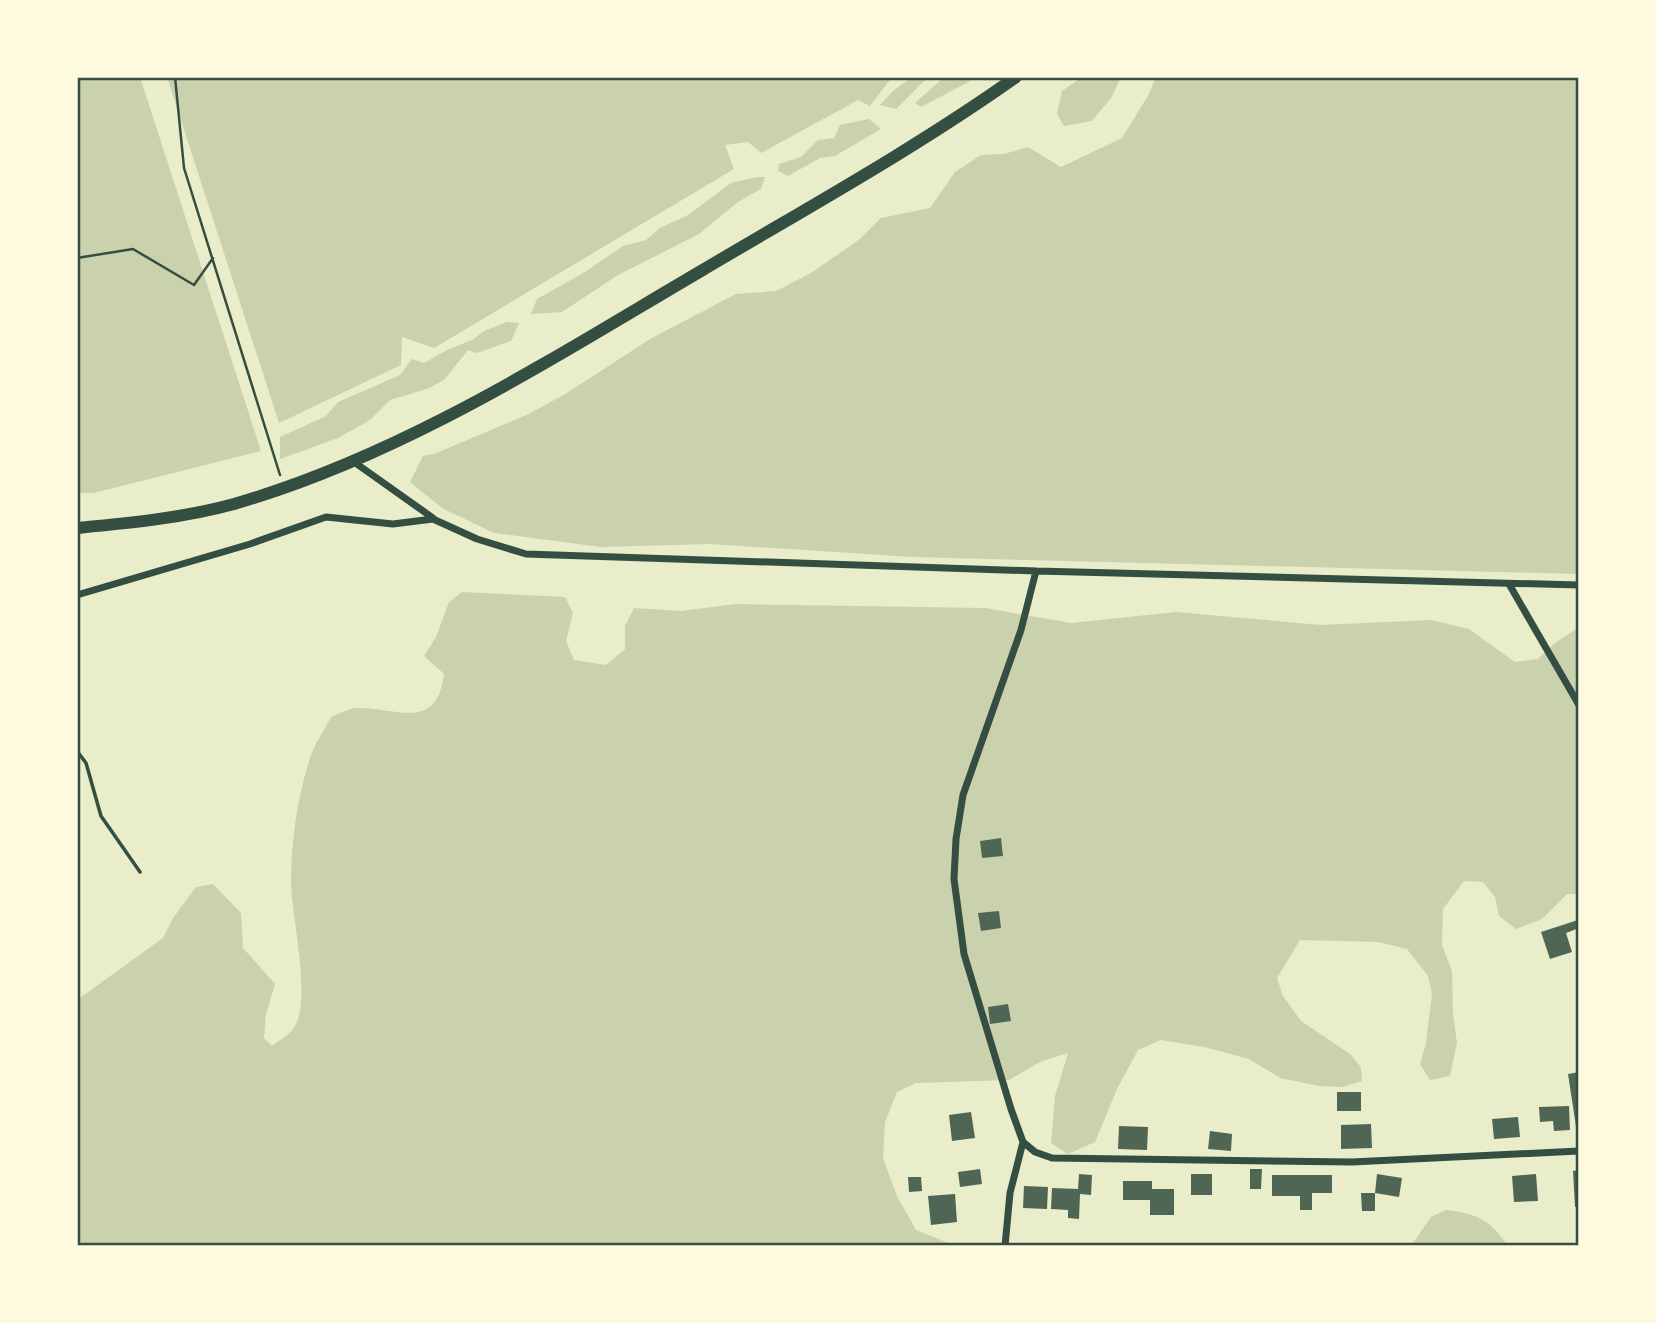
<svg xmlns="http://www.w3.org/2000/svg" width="1656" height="1323" font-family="'Golos Text',sans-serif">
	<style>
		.green { fill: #cad2ad }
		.building { fill: #4f6655 }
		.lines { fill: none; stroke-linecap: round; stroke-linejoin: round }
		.path { stroke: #344e41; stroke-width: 2.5 }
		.service { stroke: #344e41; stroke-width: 3.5 }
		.minor { stroke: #344e41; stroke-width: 7 }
		.primary { stroke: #344e41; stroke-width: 12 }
		.neatline { fill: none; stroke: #344e41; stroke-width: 2.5 }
	</style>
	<rect width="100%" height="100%" fill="#e9edc9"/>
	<path class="green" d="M77 77H140L261 451 94 493H77Z
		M167 77H892L870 106 858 100 761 153 748 142 725 145 734 169 434 348 402 337 401 365 279 423Z
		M912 77H978L921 107 915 103 942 79 927 78 896 109 880 105 893 91Z
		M1082 77H1121L1111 98 1092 121 1064 126 1057 114 1062 91Z
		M1156 77H1579V574L912 557 710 544 601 547 494 533 442 508 410 482 423 456 434 454 529 414 567 393 650 339 736 294 776 291 811 273 860 239 881 218 930 208 955 172 981 155 1004 154 1028 147 1061 167 1122 138 1149 94Z
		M869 119 881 129 835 156 820 158 788 176 778 171 779 164 801 157 818 140 834 138 840 125Z
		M757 177H765L761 189 738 202 699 234 618 275 562 312 531 314 537 299 585 272 623 246 646 240 660 228 688 215 731 183Z
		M507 322 519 323 511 341 477 353 468 350 444 380 427 389 390 400 370 420 338 438 280 459V437L326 416 338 402 400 375 412 359 424 363 449 349 472 340 484 331Z
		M462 592 565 597 573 613 566 641 574 660 606 665 625 649V626L634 608 681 611 736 604 985 608 1071 623 1176 612 1321 625 1431 620 1469 629 1515 662 1538 659 1555 643 1576 629 1579 630V774L1577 783 1579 789V894H1567L1542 919 1516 929 1499 916 1495 897 1483 882 1464 881 1443 909 1442 945 1452 971 1453 1014 1457 1043 1450 1076 1430 1080 1420 1064 1426 1043 1432 994 1428 976 1407 949 1378 942 1300 940 1277 978 1283 996 1301 1021 1350 1054 1361 1067 1362 1081 1343 1087 1319 1086 1280 1078 1249 1059 1204 1047 1161 1040 1138 1050 1117 1089 1095 1142 1068 1154 1051 1143 1055 1096 1068 1053 1040 1062 1009 1080 916 1083 897 1092 885 1122 883 1158 897 1196 916 1230 956 1246H77V1000L163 938 173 918 196 887 213 884 241 913 243 948 275 984 266 1014 264 1038 272 1046C278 1041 288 1036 293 1029 313 1005 291 913 291 881 291 840 298 794 311 755 316 742 325 729 331 717 339 714 349 708 357 708 395 707 437 733 444 674L424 656 436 637 449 602Z
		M1446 1210C1478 1214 1489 1219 1508 1246H1411L1431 1217Z"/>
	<path class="building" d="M1001 838 1003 856 982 858 980 841Z
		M999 911 1001 928 981 931 978 913Z
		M1578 920 1579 928 1566 933 1572 952 1550 959 1541 932Z
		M1008 1004 1011 1021 990 1024 988 1007Z
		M1579 1072V1133H1577L1568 1074Z
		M1337 1092H1361V1111H1337Z
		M1569 1106 1570 1130 1554 1131 1553 1121 1540 1122 1539 1107Z
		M971 1112 975 1138 952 1141 949 1115Z
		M1518 1117 1520 1137 1494 1139 1492 1119Z
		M1371 1124 1372 1148 1341 1149V1125Z
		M1119 1126 1148 1127 1147 1150 1118 1149Z
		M1210 1131 1232 1134 1231 1151 1208 1149Z
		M980 1169 982 1184 960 1187 958 1172Z
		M1250 1169H1262L1261 1189H1250Z
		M1579 1170V1207H1575L1573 1171Z
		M1079 1174 1092 1175 1091 1195 1080 1194 1079 1219 1068 1218V1210L1051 1209 1052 1188 1078 1189Z
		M1191 1174H1212V1195H1191Z
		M1377 1174 1402 1178 1399 1197 1375 1193Z
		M1536 1174 1538 1201 1514 1202 1512 1176Z
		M1272 1175H1332V1193H1312V1210H1300V1196H1272Z
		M908 1177H921L922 1191 909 1192Z
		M1123 1181H1152V1189H1174V1215H1150V1200H1123Z
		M1024 1186 1048 1187 1047 1209 1023 1208Z
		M1361 1193H1375V1211H1362Z
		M955 1194 957 1222 931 1225 928 1196Z"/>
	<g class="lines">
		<path class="path" d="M175 77 184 168 280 475
			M77 258 133 249 194 285 213 258"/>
		<path class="service" d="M77 751 86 763 101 816 140 872"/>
		<path class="minor" d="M354 462 433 518
			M1036 571 1021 630 963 795 956 839 954 879 964 954 1011 1109 1023 1142 1035 1152 1052 1158 1352 1162 1579 1151
			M1509 584 1579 705
			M77 595 250 544 326 517 393 524 433 519 477 539 526 554 1036 571 1579 585
			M1005 1246 1010 1193 1023 1142"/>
		<path class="primary" d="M77 528C129 523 183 518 234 504 403 455 551 359 701 271 807 208 916 148 1016 77"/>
	</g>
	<rect width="1656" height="1323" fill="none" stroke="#fefae0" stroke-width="158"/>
	<rect x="79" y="79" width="1498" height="1165" class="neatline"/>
</svg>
